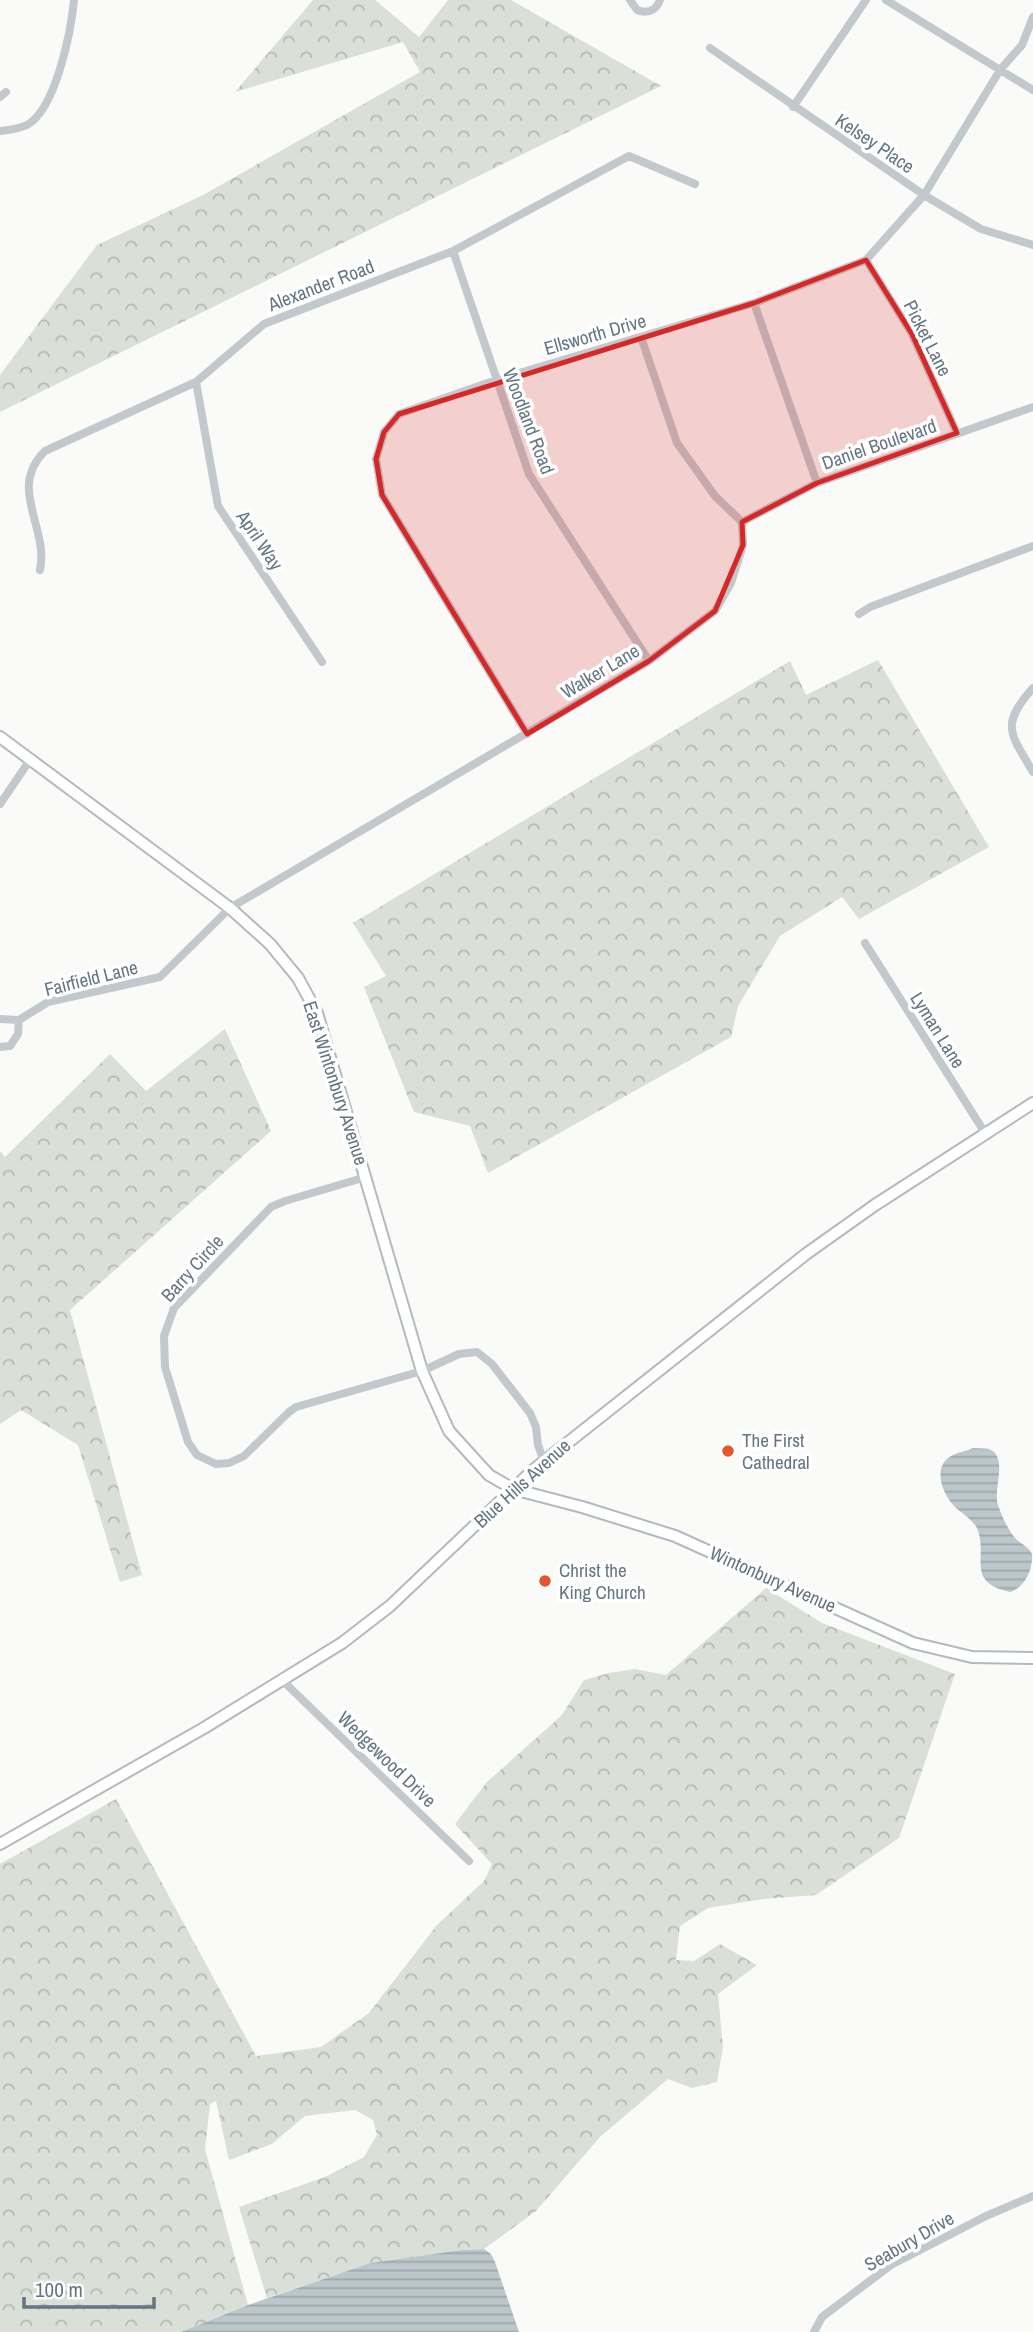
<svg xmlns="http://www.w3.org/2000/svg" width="1033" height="2332" font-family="'Archivo Narrow',sans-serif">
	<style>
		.forest { fill: url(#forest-crowns) }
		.water { fill: url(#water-rules) }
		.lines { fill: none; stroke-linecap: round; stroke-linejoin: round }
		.secondary-casing { stroke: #b3babf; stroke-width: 14 }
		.street { stroke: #c3c8cc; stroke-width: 8 }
		.secondary { stroke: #fff; stroke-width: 10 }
		.marked { fill: #d62828; fill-opacity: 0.2; stroke: #d62828; stroke-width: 5; stroke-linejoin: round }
		.poi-dot { fill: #e4572e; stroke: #fff; stroke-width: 2.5 }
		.labels { text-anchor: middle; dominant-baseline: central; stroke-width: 7; stroke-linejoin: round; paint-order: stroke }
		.street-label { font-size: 19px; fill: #657683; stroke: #fff }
		.poi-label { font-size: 19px; fill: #657683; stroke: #fff; text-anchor: start }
	</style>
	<defs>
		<pattern id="forest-crowns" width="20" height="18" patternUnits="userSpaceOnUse" patternTransform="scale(1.75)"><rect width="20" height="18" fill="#dadfd7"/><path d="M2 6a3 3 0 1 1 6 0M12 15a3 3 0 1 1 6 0" fill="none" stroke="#b4b9b4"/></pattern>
		<pattern id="water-rules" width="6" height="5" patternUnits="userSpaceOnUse" patternTransform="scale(1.75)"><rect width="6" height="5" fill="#bbc7cb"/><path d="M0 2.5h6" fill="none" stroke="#9ca6aa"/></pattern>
	</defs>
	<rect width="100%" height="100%" fill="#fafaf8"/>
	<path class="forest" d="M313 0H375L419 37 448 0H511L661 86 0 412V375L97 245 203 195 420 72 403 42 235 92Z
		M878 660 989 847 859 919 842 897 780 936 738 1006 731 1037 488 1173 470 1126 414 1112 364 987 386 976 353 923 790 661 806 695Z
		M225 1029 271 1131 70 1310 142 1575 120 1582 78 1445 21 1410 0 1424V1151L5 1157 110 1054 146 1091Z
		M766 1588 822 1623 955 1674 899 1838 816 1895 763 1899 708 1908 680 1926 676 1960 694 1961 720 1944 757 1965 718 1994 723 2047 717 2082 692 2088 668 2079 600 2137 536 2211 484 2249 461 2250 370 2263 267 2298 239 2207 325 2177 364 2157 377 2135 373 2120 355 2110 305 2116 272 2144 229 2160 216 2101 210 2104 205 2149 248 2305 181 2332H0V1864L116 1799 256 2056 321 2047 369 2013 437 1925 484 1881 492 1864 455 1824 487 1782 562 1715 584 1680 609 1673 635 1669 666 1675Z"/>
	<path class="water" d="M973 1448C980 1449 989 1447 994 1452 1006 1464 993 1490 998 1505 1002 1517 1008 1530 1016 1539 1021 1544 1029 1547 1032 1554 1033 1570 1025 1587 1010 1592 964 1582 989 1556 977 1528 972 1519 961 1513 954 1506 941 1492 932 1465 953 1455 959 1452 967 1451 973 1448Z
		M484 2249 491 2254 495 2262 519 2332H181L248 2305 370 2263 461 2250Z"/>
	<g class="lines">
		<g class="secondary-casing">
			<path id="secondary" d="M0 737 230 908 270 944 298 978 317 1013 422 1371 449 1431 489 1475 513 1489 582 1507 675 1536 913 1643 972 1657 1033 1658
				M0 1844 204 1728 342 1643 390 1606 532 1471 806 1254 875 1205 1033 1103"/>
		</g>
		<path class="street" d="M630 0 637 10C647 14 656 11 660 0
			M886 0 1033 90
			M710 48 924 195 981 229 1033 245
			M0 97 6 92
			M793 107 866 0
			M0 131C8 130 19 129 27 125 56 109 71 31 74 0
			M453 251 529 474 649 661
			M866 260 912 334 957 433
			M754 303 817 483
			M196 382 218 506 322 662
			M742 522 817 483 1033 407
			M40 570C49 527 7 488 45 451L196 382 264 324 453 251 629 156 695 184
			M859 614 870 607 1033 546
			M1033 688C1000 725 1010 733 1033 772
			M527 734 382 495 376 459 384 432 399 414 496 380 754 303 866 260 924 195 1000 70 1022 45 1033 17
			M0 804 30 760
			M865 943 985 1133
			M0 1019 19 1020 48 1002 160 977 230 908 649 661 715 611 731 583 743 545 742 522 715 496 677 443 641 337
			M0 1047 10 1046 18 1034 19 1020
			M366 1177 285 1201 271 1207 174 1308 164 1336 165 1367 188 1442 197 1455 216 1464 229 1463 244 1456 289 1412 296 1407 422 1371 459 1354 477 1352 492 1364 530 1413 536 1427 538 1445 544 1462
			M283 1681 469 1861
			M814 2332 822 2317 891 2265 986 2216 1033 2196"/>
		<use href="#secondary" class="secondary"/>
	</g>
	<path class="marked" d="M866 260 912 334 957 433 817 483 742 522 743 545 715 611 649 661 527 734 382 495 376 459 384 432 399 414 754 303Z"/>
	<g class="poi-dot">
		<circle cx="728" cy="1451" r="7"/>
		<circle cx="545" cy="1581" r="7"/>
	</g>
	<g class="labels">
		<g class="street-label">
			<text transform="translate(875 143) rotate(34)">Kelsey Place</text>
			<text transform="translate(321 285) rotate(-21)">Alexander Road</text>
			<text transform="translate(595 334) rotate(-16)">Ellsworth Drive</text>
			<text transform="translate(928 338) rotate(63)">Picket Lane</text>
			<text transform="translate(529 421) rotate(69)">Woodland Road</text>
			<text transform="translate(879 444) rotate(-19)">Daniel Boulevard</text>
			<text transform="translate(260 540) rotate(56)">April Way</text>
			<text transform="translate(600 671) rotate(-31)">Walker Lane</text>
			<text transform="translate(91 978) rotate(-14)">Fairfield Lane</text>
			<text transform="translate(938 1030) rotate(58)">Lyman Lane</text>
			<text transform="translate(336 1083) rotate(72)">East Wintonbury Avenue</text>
			<text transform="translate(192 1268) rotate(-48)">Barry Circle</text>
			<text transform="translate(522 1483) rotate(-42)">Blue Hills Avenue</text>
			<text transform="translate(773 1579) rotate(24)">Wintonbury Avenue</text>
			<text transform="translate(387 1759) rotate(44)">Wedgewood Drive</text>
			<text transform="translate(909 2241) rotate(-30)">Seabury Drive</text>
		</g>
		<g class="poi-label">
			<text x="742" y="1440">The First<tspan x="742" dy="22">Cathedral</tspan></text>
			<text x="559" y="1570">Christ the<tspan x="559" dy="22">King Church</tspan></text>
		</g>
	</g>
	<path d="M24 2297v10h130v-10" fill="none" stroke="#657683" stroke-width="3.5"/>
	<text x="35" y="2297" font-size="21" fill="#657683" stroke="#ffffff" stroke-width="5" paint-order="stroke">100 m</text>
</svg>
